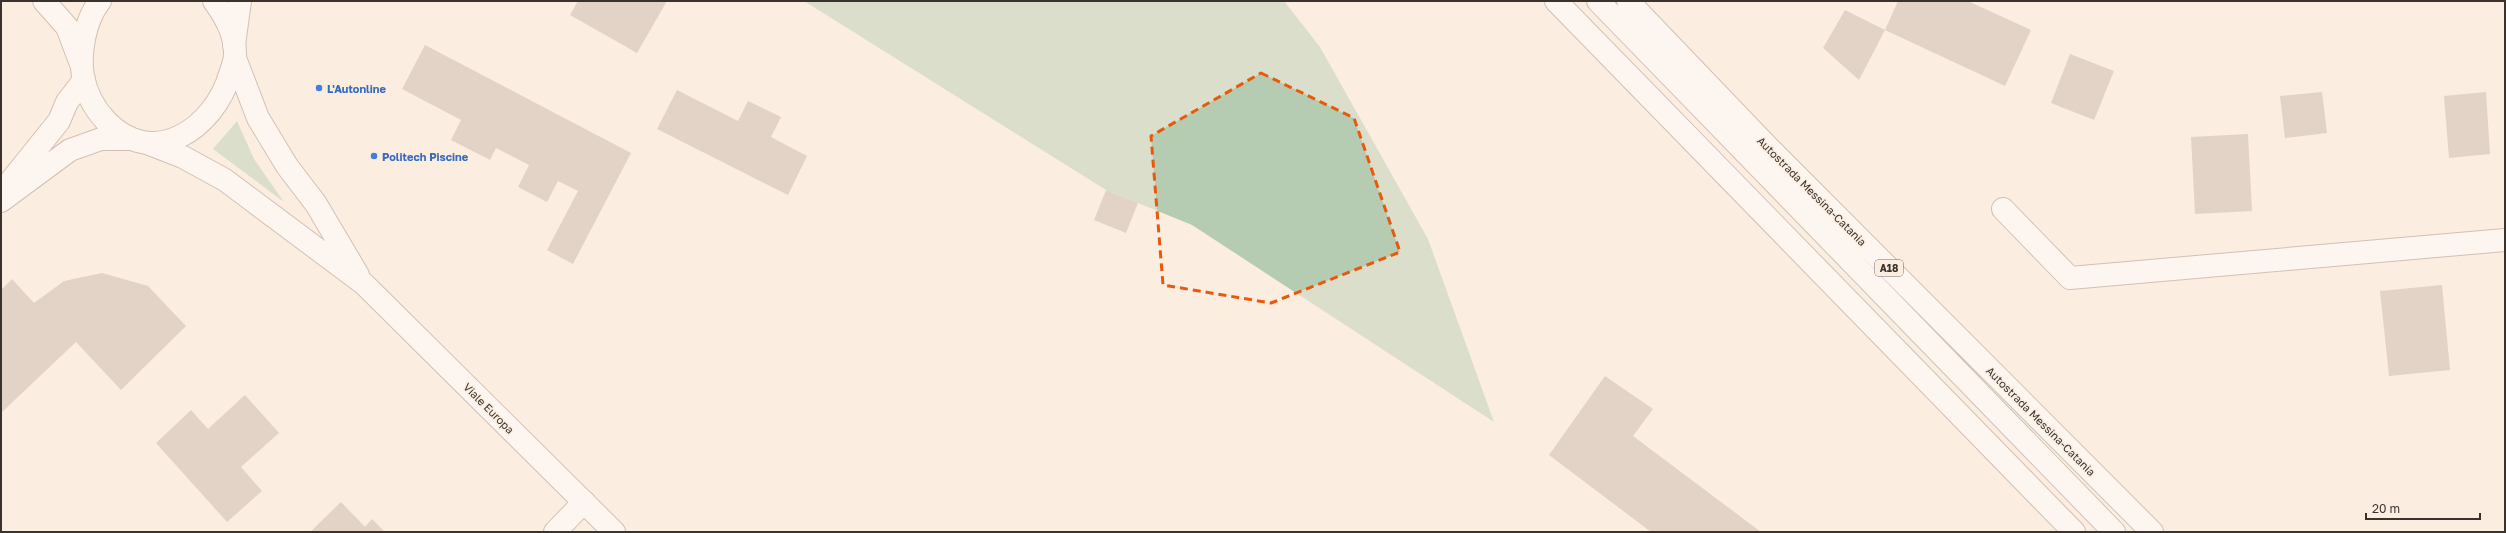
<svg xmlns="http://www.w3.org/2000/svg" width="2506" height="533" font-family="'Golos Text',sans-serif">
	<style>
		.green { fill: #b6ccb2 }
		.building { fill: #c6b4a5 }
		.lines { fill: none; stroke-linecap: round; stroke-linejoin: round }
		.minor-casing { stroke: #9e8d7f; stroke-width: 24 }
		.tertiary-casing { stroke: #9e8d7f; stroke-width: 24 }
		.secondary-casing { stroke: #9e8d7f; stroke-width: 24 }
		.motorway-casing { stroke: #9e8d7f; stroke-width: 24 }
		.minor { stroke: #fff; stroke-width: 22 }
		.tertiary { stroke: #fff; stroke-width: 22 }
		.secondary { stroke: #fff; stroke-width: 22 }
		.motorway { stroke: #fff; stroke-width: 22 }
		.marked { fill: none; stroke: #e8590c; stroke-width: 3; stroke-dasharray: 8 5; stroke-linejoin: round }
		.shop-dot { fill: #3f7fe0; stroke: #fcede1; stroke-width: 1.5 }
		.labels { text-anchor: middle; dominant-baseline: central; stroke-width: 3; stroke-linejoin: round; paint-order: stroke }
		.shield { fill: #fcede1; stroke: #746b63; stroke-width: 1 }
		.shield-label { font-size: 10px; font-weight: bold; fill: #3a332d }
		.shop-label { font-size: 11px; font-weight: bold; fill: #366cbe; stroke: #fcede1; text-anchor: start }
		.street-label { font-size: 11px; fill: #3a332d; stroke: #fcede1 }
	</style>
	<rect width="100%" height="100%" fill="#fcede1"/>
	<path class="green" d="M804 1H1284L1320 47 1428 239 1494 422 1192 225 1106 190Z
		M237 121 254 159 284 202 213 149Z"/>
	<path class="building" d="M578 1H667L637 53 570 15Z
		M1898 1H1968L2031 30 2005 86 1885 30Z
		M1845 10 1885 30 1859 80 1823 48Z
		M425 45 631 153 573 264 547 250 578 191 558 181 547 202 518 187 529 165 496 148 490 160 451 140 461 120 402 89Z
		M2070 54 2114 71 2094 120 2051 103Z
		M677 90 738 121 748 101 781 117 771 137 807 156 788 195 657 129Z
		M2322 92 2327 133 2285 138 2280 96Z
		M2486 92 2490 154 2449 158 2444 96Z
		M2248 134 2252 211 2195 214 2191 137Z
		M1106 190 1138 203 1126 233 1094 220Z
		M102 273 148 286 186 326 121 390 76 342 1 413V290L12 279 34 303 64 281Z
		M2442 285 2450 370 2389 376 2380 291Z
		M1605 376 1653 409 1633 436 1761 532H1651L1549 455Z
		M245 395 279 433 241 467 262 491 227 522 156 443 191 410 208 429Z
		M341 502 365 527 372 519 385 532H310Z"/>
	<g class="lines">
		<g class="minor-casing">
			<path id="minor" d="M2003 209 2070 278 2505 240
				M555 532 584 502"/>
		</g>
		<g class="tertiary-casing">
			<path id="tertiary" d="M234 45 240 1
				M10 182 59 121 67 102 84 80
				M1 201 70 150 101 139H129"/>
		</g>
		<g class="secondary-casing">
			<path id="secondary" d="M44 1 67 27 81 64
				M100 1C85 20 79 53 83 76 86 94 94 108 106 121 153 170 214 129 230 74 232 69 234 62 235 57 236 35 226 18 214 1
				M235 58 258 118 287 166 316 204 358 275
				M147 143 183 157 225 180 364 284 614 532"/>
		</g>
		<g class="motorway-casing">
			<path id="motorway" d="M1556 1 2074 532
				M1598 1 2114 532
				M1628 1 1768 147 2152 532"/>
		</g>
		<use href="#minor" class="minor"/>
		<use href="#tertiary" class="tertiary"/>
		<use href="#secondary" class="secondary"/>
		<use href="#motorway" class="motorway"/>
	</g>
	<path d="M0 0H2506V533H0ZM1261 73 1354 118 1400 252 1271 303 1163 285 1151 136Z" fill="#fcede1" fill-opacity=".55" fill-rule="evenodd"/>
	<path class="marked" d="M1261 73 1354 118 1400 252 1271 303 1163 285 1151 136Z"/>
	<g class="shop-dot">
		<circle cx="319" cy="88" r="4"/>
		<circle cx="374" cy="156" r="4"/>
	</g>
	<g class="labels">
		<rect class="shield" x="1875" y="260" width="28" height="16" rx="3"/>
		<g class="shield-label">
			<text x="1889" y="268">A18</text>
		</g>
		<g class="shop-label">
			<text x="327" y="88">L'Autonline</text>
			<text x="382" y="156">Politech Piscine</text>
		</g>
		<g class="street-label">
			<text transform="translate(1812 191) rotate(45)">Autostrada Messina-Catania</text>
			<text transform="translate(489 408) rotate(45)">Viale Europa</text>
			<text transform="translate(2041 421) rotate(45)">Autostrada Messina-Catania</text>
		</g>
	</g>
	<rect width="2506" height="533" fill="none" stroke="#3a332d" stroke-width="4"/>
	<path d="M2366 513v6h114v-6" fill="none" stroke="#3a332d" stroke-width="2"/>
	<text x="2372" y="513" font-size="12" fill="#3a332d" stroke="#fcede1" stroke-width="3" paint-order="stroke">20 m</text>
</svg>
